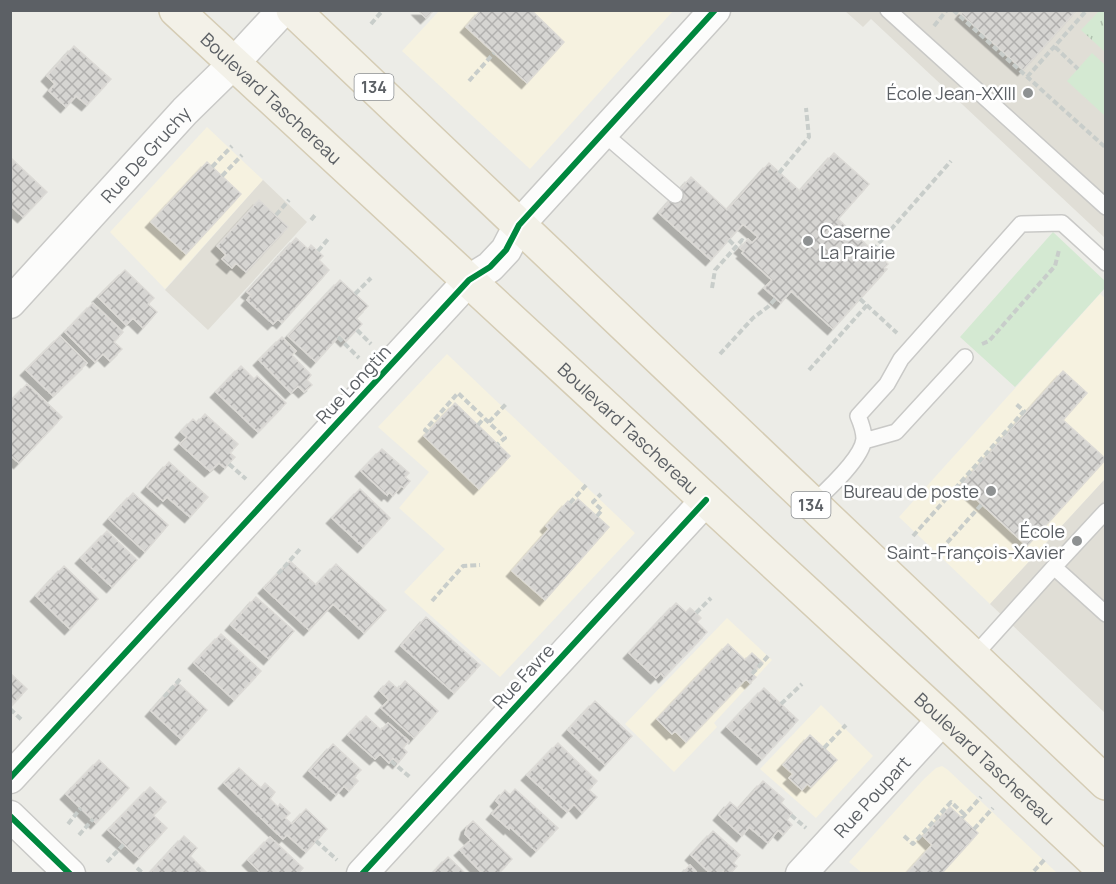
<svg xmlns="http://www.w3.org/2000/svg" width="1116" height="884" font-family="Manrope,sans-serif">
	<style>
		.commercial { fill: #f6f2e0 }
		.education { fill: #e0ded6 }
		.grass { fill: url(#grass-tufts) }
		.pitch { fill: #d4e9d2 }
		.building { fill: url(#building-cross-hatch); stroke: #dcdad6; stroke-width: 1.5; filter: url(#shadow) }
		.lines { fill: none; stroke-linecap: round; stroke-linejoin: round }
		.lane-casing { stroke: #c9c9c7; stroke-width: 18 }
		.street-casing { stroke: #c9c9c7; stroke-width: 33 }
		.primary-casing { stroke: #d5ccb4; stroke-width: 36 }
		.path { stroke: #c8cdca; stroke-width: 4; stroke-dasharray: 6 3; stroke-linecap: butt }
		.lane { stroke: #fcfcfb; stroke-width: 15 }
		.street { stroke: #fcfcfb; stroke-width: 30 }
		.primary { stroke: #f3f1e8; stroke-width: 33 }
		.cycleway-casing { stroke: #fff; stroke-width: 10 }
		.cycleway { stroke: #00873e; stroke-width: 6 }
		.poi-dot { fill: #8e9192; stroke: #fff; stroke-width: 2 }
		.labels { text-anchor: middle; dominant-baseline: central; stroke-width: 5; stroke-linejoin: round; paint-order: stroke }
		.shield { fill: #fff; stroke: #8d9093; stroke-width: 1.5 }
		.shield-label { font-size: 16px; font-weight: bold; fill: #5c6065 }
		.poi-label { font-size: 18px; fill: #5c6065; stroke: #fff; text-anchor: end }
		.street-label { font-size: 18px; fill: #5c6065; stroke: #fff }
	</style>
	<defs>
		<pattern id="grass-tufts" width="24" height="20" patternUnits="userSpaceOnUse" patternTransform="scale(1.5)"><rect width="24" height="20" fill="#d4e9d2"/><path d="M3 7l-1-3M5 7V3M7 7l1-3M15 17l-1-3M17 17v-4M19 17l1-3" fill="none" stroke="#afc0ae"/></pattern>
		<pattern id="building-cross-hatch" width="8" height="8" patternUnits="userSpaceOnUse" patternTransform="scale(1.5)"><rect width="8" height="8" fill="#d6d5d2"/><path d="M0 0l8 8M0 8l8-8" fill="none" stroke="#b1b0ae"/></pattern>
		<filter id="shadow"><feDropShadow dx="-5.5" dy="5.5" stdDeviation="0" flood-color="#0004"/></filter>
	</defs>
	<rect width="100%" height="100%" fill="#ecece7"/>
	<path class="commercial" d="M439 11H673L530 169 402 51Z
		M207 127 263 180 165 289 110 232Z
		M1100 294 1105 298V479L990 604 899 517Z
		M447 354 635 533 500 677 404 592 445 549 399 508 429 472 378 427Z
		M727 618 772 660 714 723 717 727 674 772 625 724Z
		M821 705 873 756 816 818 760 769Z
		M942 766 948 770 1057 873H862L849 862 924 779 936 768Z"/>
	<path class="education" d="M845 11H1105V238L871 19 863 27Z
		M263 180 307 222 208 330 165 290Z
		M1105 479V713L990 604Z"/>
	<path class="grass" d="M1099 11H1105V52L1081 30Z"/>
	<path class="pitch" d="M1092 53 1105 65V116L1067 81Z
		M1053 232 1105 281V288L1015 387 960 337Z"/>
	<path class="building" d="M418 10H434L426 18Z
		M481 10H531L564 42 527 83 466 27Z
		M964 10H1077L1023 70 961 14Z
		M74 46 111 79 87 105 76 96 66 107 49 91 55 84 47 76Z
		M834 153 869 184 838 219 888 264 884 268 887 269 833 329 791 291 781 303 764 288 772 280 742 253 744 251 740 248 748 239 752 243 758 237 743 224 711 260 659 213 691 177 727 210 769 163 800 191Z
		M12 159 47 192 23 217 10 205Z
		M207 162 241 194 186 254 151 222Z
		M259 200 288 227 246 272 236 263 232 268 222 259 226 255 217 246Z
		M296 238 308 249 311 245 323 256 319 260 329 270 282 323 278 319 273 324 247 300 251 295 247 292Z
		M125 270 154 298 148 304 157 312 143 328 133 318 126 325 98 297Z
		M340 280 368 306 356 318 362 324 346 341 340 335 316 362 288 336Z
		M93 303 123 332 114 342 122 349 110 361 103 354 95 362 65 332Z
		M60 336 87 363 53 396 26 370Z
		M282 337 296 351 292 355 311 375 307 380 312 385 304 392 298 386 291 393 259 360Z
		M241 366 254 379 257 376 286 403 258 432 216 392Z
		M1063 371 1087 393 1063 420 1106 459 1027 546 961 485Z
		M27 384 62 417 19 463 10 455V402Z
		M455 403 510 456 479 489 424 436Z
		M205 414 238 444 230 453 235 457 225 468 219 463 210 471 180 444 187 437 181 432 193 419 197 423Z
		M382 449 409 473 405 477 410 481 404 488 401 486 393 496 389 492 387 495 361 471Z
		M169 462 208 497 190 517 167 497 163 501 147 487Z
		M360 489 390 518 363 547 332 518Z
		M133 493 168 525 145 552 109 519Z
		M578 499 609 527 545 600 512 571 549 529 546 526 568 501 572 505Z
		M107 531 137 560 112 587 81 558Z
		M290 561 316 585 336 564 386 610 364 633 333 604 309 630 264 588Z
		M64 566 98 599 70 629 36 596Z
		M256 597 294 631 269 659 231 625Z
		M676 603 686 612 690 608 696 613 701 618 697 622 707 632 664 677 661 673 656 678 629 653Z
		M426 617 480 665 454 693 401 646Z
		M221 634 261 671 234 700 194 663Z
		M728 644 745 660 752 653 763 663 752 674 756 677 750 683 746 679 686 742 675 731 672 734 657 719Z
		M10 673 27 689 10 707Z
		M389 681 398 689 405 681 438 711 414 738 381 708 389 700 380 691Z
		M177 682 207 710 181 739 151 711Z
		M764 688 798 720 762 759 727 727Z
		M595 701 632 736 605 765 568 730Z
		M366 716 381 730 388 723 409 741 403 748 407 752 398 763 393 758 389 763 380 754 375 759 348 735Z
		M810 735 837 760 811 787 807 784 802 790 789 778 793 774 783 765Z
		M558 743 597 781 589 790 597 797 582 813 574 804 567 812 527 775Z
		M333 744 361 770 354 777 358 781 349 791 344 786 336 795 309 771Z
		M99 760 129 788 96 823 66 794Z
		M239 768 261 788 265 783 275 792 270 799 278 807 280 804 290 813 285 818 292 824 306 809 327 829 306 852 287 835 283 839 224 783Z
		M763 781 784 799 781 803 792 813 787 820 792 825 783 835 778 830 768 843 749 827 742 836 719 815 730 802 738 809Z
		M150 787 166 802 153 815 167 828 139 858 108 830Z
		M515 789 558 828 536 851 510 827 509 829 492 814 500 805 496 801 505 790 510 795Z
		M950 807 978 833 941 874H906L932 845 923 836Z
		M473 821 512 859 498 874H483L460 850 471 840 465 834 467 827Z
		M713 831 740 855 733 863 737 866 730 874H725L723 871 721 874H711L691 855Z
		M184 836 197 848 190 856 208 874H149Z
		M270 837 303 868 298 874H262L248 860Z
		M448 857 466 874H432Z
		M690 865 698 874H682Z"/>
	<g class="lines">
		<g class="lane-casing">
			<path id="lane" d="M888 10 1106 207
				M603 133 675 195
				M864 441 896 432 965 357
				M811 505C826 491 862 459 864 439 864 431 861 423 858 416L887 384 901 359 1021 224 1062 223 1106 263
				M1054 567 1106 511
				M973 657 1054 567 1106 614"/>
		</g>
		<g class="street-casing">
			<g id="street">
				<path id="s1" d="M10 303 185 111 233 64 283 10"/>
				<path d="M10 778 469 280 490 267 506 250 519 225 715 10"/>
				<path d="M10 816 70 874"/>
				<path d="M362 874 706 500"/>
				<path id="s2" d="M801 874 943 719"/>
			</g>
		</g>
		<g class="primary-casing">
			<g id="primary">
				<path id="s3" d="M176 10 943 719 1106 872"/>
				<path d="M293 10 1106 783"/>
			</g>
		</g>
		<path class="path" d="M953 10 1106 148
			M371 24 383 10
			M934 26 947 10
			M1055 47 1078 69
			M1027 77 1087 10
			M469 81 494 53
			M212 167 232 146
			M779 173 809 137 806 108
			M222 176 242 155
			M276 215 289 200
			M311 220 316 214
			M729 240 736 247
			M873 250 951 161
			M318 251 329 238
			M712 288 715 270 742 240 745 243
			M355 294 371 278
			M860 299 897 333
			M357 330 371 344
			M338 337 359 358
			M982 344 989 341 1055 266 1059 250
			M720 354 753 318 769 306 776 298
			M809 370 867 305
			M489 422 506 404
			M478 425 484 418
			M428 432 425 430 458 393 505 438 498 444
			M229 464 246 479
			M570 503 588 483
			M597 516 602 510 593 502 601 494
			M913 536 1024 411 1016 404
			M935 556 982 504
			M278 574 300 549
			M432 601 463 566 480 565
			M696 613 711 598
			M752 674 770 654
			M164 697 182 677
			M781 704 802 684
			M10 709 23 721
			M824 748 846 725
			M391 761 411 778
			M791 815 806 828
			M962 818 981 797
			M68 824 81 808
			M974 829 993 808
			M79 835 93 819
			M904 836 913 844 951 802 965 815
			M316 841 337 860
			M107 862 124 844
			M137 868 144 874
			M1034 871 1046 858"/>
		<use href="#lane" class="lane"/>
		<use href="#street" class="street"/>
		<use href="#primary" class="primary"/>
		<g class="cycleway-casing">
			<path id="cycleway" d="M10 778 469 280 490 267 506 250 519 225 715 10
				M10 816 70 874
				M362 874 706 500"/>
		</g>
		<use href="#cycleway" class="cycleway"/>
	</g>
	<g class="poi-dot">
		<circle cx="1028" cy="93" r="6"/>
		<circle cx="808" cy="241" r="6"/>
		<circle cx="991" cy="491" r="6"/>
		<circle cx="1077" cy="541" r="6"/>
	</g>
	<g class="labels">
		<g class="shield">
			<rect x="354.5" y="74" width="39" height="26" rx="4.5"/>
			<rect x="791.5" y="492" width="39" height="26" rx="4.5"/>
		</g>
		<g class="shield-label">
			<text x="374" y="87">134</text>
			<text x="811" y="505">134</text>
		</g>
		<g class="poi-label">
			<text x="1016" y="93">École Jean-XXIII</text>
			<text x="820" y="231" text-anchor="start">Caserne<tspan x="820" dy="21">La Prairie</tspan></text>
			<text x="979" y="491">Bureau de poste</text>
			<text x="1065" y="531">École<tspan x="1065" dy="21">Saint-François-Xavier</tspan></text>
		</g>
		<g class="street-label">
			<text stroke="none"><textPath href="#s3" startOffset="130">Boulevard Taschereau</textPath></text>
			<text stroke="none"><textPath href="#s1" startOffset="201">Rue De Gruchy</textPath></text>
			<text transform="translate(353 384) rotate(-47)">Rue Longtin</text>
			<text stroke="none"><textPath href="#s3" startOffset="616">Boulevard Taschereau</textPath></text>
			<text transform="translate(523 676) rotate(-47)">Rue Favre</text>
			<text stroke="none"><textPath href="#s3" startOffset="1102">Boulevard Taschereau</textPath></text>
			<text stroke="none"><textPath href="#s2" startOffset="105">Rue Poupart</textPath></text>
		</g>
	</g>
	<rect width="1116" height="884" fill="none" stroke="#5c6065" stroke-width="24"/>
</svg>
